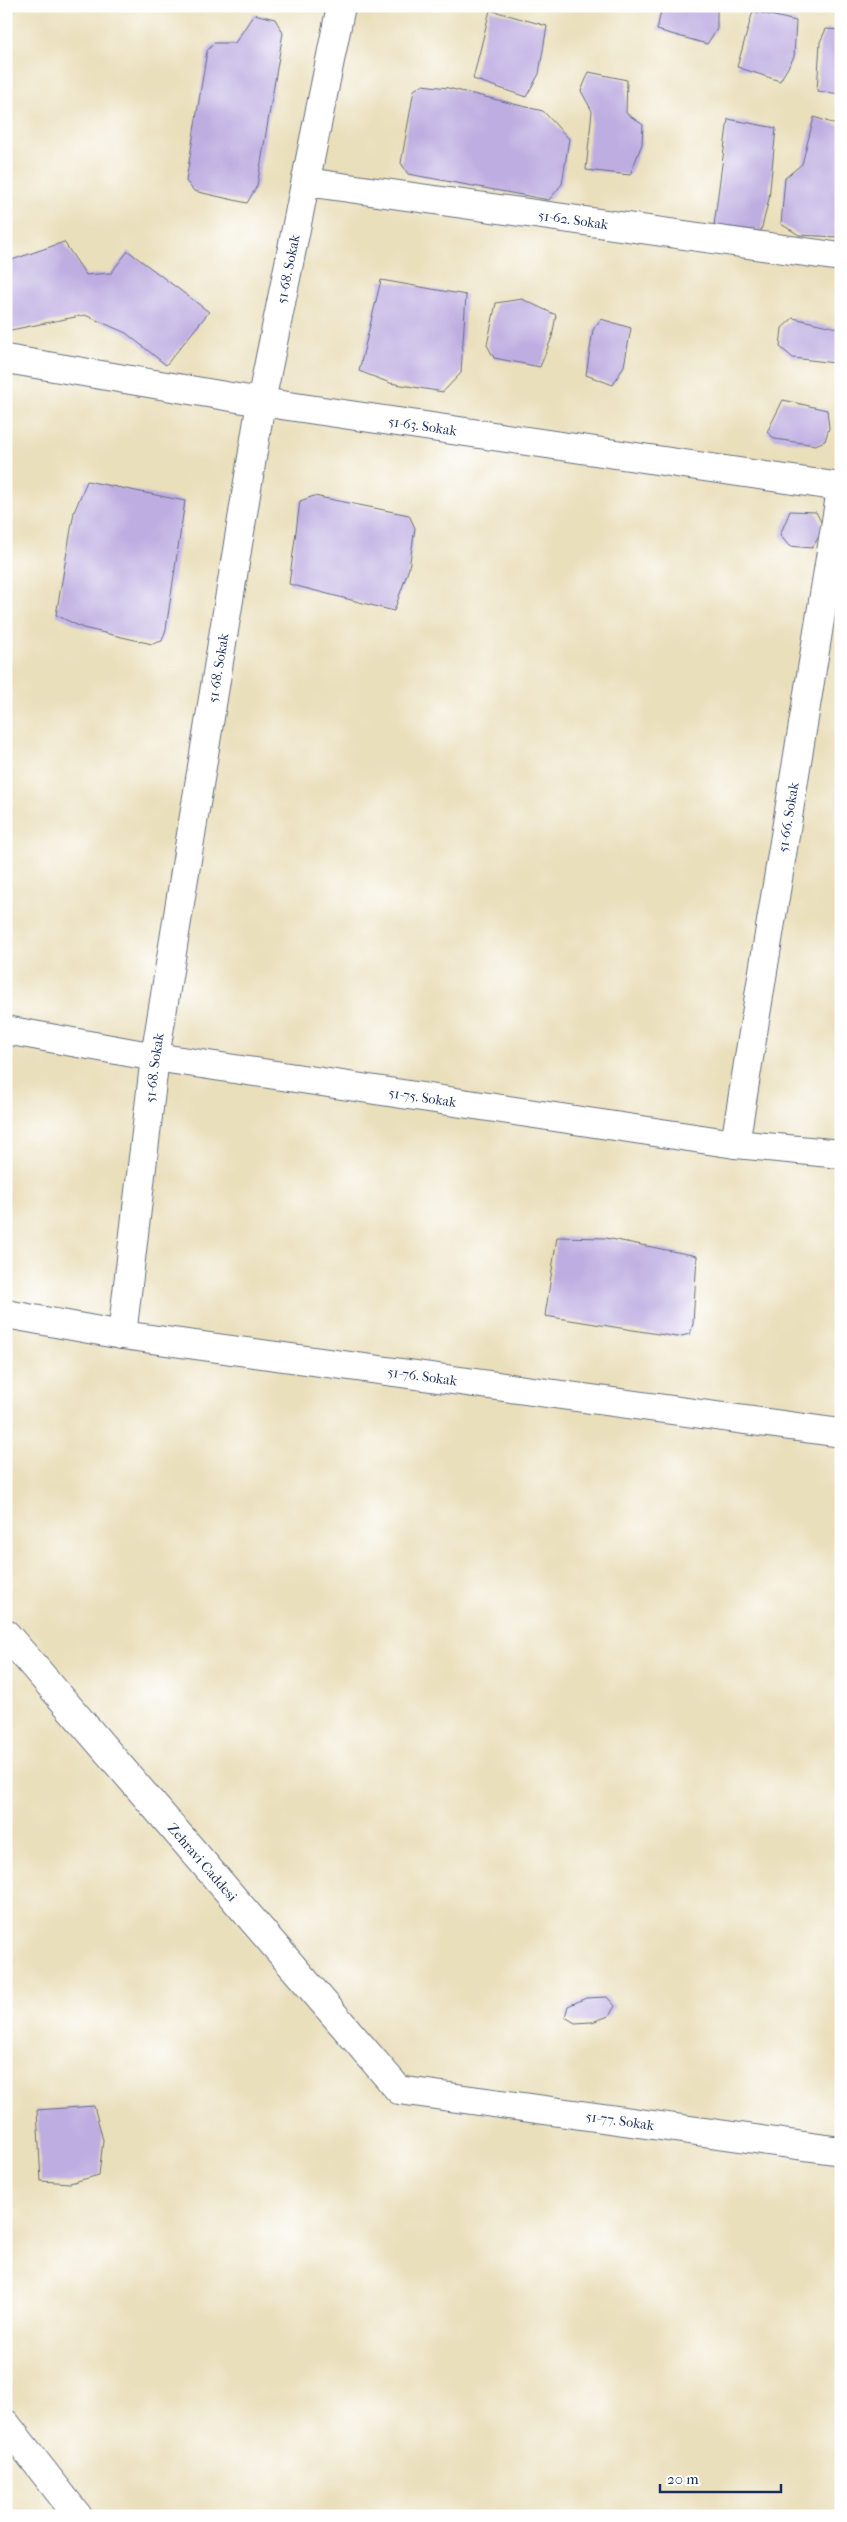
<svg xmlns="http://www.w3.org/2000/svg" width="847" height="2522" font-family="'IM FELL French Canon',serif">
	<style>
		.building { fill: #beade1 }
		.lines { fill: none; stroke-linecap: round; stroke-linejoin: round }
		.minor-casing { stroke: #636d7f; stroke-width: 30 }
		.minor { stroke: #fff; stroke-width: 28 }
		.labels { text-anchor: middle; dominant-baseline: central; stroke-width: 4; stroke-linejoin: round; paint-order: stroke }
		.street-label { font-size: 14px; fill: #1b2f5e; stroke: #fff }
	</style>
	<rect width="100%" height="100%" fill="#fff"/>
	<filter id="ink" filterUnits="userSpaceOnUse"><feTurbulence type="fractalNoise" baseFrequency=".02" numOctaves="2"/><feDisplacementMap in="SourceGraphic" scale="10" xChannelSelector="R" yChannelSelector="G"/><feConvolveMatrix kernelMatrix="1 2 1 2 8 2 1 2 1" color-interpolation-filters="sRGB"/></filter>
	<filter id="wash" filterUnits="userSpaceOnUse"><feTurbulence type="fractalNoise" baseFrequency=".0096" numOctaves="4" result="noise"/><feDisplacementMap in="SourceGraphic" scale="20" xChannelSelector="R" yChannelSelector="G"/><feGaussianBlur stdDeviation="1.12" result="paint"/><feColorMatrix in="noise" values="0 0 0 0 0 0 0 0 0 0 0 0 0 0 0 0 0 1.4 0 .05"/><feComposite in="paint" operator="in"/></filter>
	<g filter="url(#wash)">
		<rect width="100%" height="100%" fill="#eadfbb"/>
		<g id="blocks">
			<path class="building" d="M534 6H559L558 10Z
				M662 6H717V29L707 44 657 30Z
				M490 10 547 26 539 74 526 97 473 79Z
				M753 11 796 21 794 57 780 81 737 67Z
				M254 14 275 19 283 33 257 186 247 203 194 191 186 181 207 51 214 43H235Z
				M826 29 841 30V94L817 91 820 42Z
				M589 72 627 80 626 113 643 125 642 144 630 175 586 170 592 111 581 91Z
				M422 85 448 88 543 111 569 139 562 184 549 200 408 174 401 163 414 90Z
				M814 117 841 126V234L838 237 799 235 781 224 785 178 802 164Z
				M728 119 776 128 769 199 761 231 714 225Z
				M64 242 86 275 111 273 128 251 209 312 166 365 126 333 85 315 6 331V262Z
				M381 280 466 295 461 373 443 392 390 383 359 371Z
				M522 299 556 315 552 337 540 367 494 358 487 345 496 303Z
				M793 318 837 328 841 334V353L835 363 793 358 780 347 782 328Z
				M601 319 631 328 624 366 613 385 586 375 593 330Z
				M783 400 827 410 829 428 825 441 815 445 775 439 767 432Z
				M87 481 185 501 166 629 162 641 152 644 83 628 56 615 74 512Z
				M314 496 409 515 415 528 409 568 394 611 289 584 300 501Z
				M790 511 816 512 824 528 812 548 789 546 780 535Z
				M557 1237 606 1238 697 1256 693 1324 690 1334 677 1337 545 1316Z
				M607 1997 615 2006 609 2016 592 2022 575 2023 565 2017 568 2006 586 1998Z
				M94 2106 103 2140 99 2175 70 2183 41 2181 37 2110Z"/>
		</g>
	</g>
	<g filter="url(#ink)">
		<use href="#blocks" fill-opacity="0" stroke="#636d7f" stroke-width="1"/>
		<g class="lines">
			<g class="minor-casing">
				<g id="minor">
					<path id="s1" d="M306 182 841 257"/>
					<path id="s2" d="M6 359 261 402 841 487"/>
					<path id="s3" d="M6 1030 155 1057 735 1144 841 1154"/>
					<path id="s4" d="M735 1144 841 490"/>
					<path id="s5" d="M6 1314 122 1335 841 1433"/>
					<path id="s6" d="M122 1335 155 1057 261 402 341 6"/>
					<path id="s7" d="M6 1634 399 2090 841 2151"/>
					<path d="M6 2424 78 2516"/>
				</g>
			</g>
			<use href="#minor" class="minor"/>
		</g>
	</g>
	<g class="labels">
		<g class="street-label">
			<text stroke="none"><textPath href="#s1" startOffset="270">51-62. Sokak</textPath></text>
			<text stroke="none"><textPath href="#s6" startOffset="1079">51-68. Sokak</textPath></text>
			<text stroke="none"><textPath href="#s2" startOffset="422">51-63. Sokak</textPath></text>
			<text stroke="none"><textPath href="#s6" startOffset="674">51-68. Sokak</textPath></text>
			<text stroke="none"><textPath href="#s4" startOffset="331">51-66. Sokak</textPath></text>
			<text stroke="none"><textPath href="#s6" startOffset="269">51-68. Sokak</textPath></text>
			<text stroke="none"><textPath href="#s3" startOffset="422">51-75. Sokak</textPath></text>
			<text stroke="none"><textPath href="#s5" startOffset="421">51-76. Sokak</textPath></text>
			<text stroke="none"><textPath href="#s7" startOffset="301">Zehravi Caddesi</textPath></text>
			<text stroke="none"><textPath href="#s7" startOffset="825">51-77. Sokak</textPath></text>
		</g>
	</g>
	<rect width="847" height="2522" fill="none" stroke="#fff" stroke-width="25"/>
	<path d="M660 2484v8h121v-8" fill="none" stroke="#1b2f5e" stroke-width="2.5"/>
	<text x="667" y="2484" font-size="15" fill="#1b2f5e" stroke="#ffffff" stroke-width="4" paint-order="stroke">20 m</text>
</svg>
